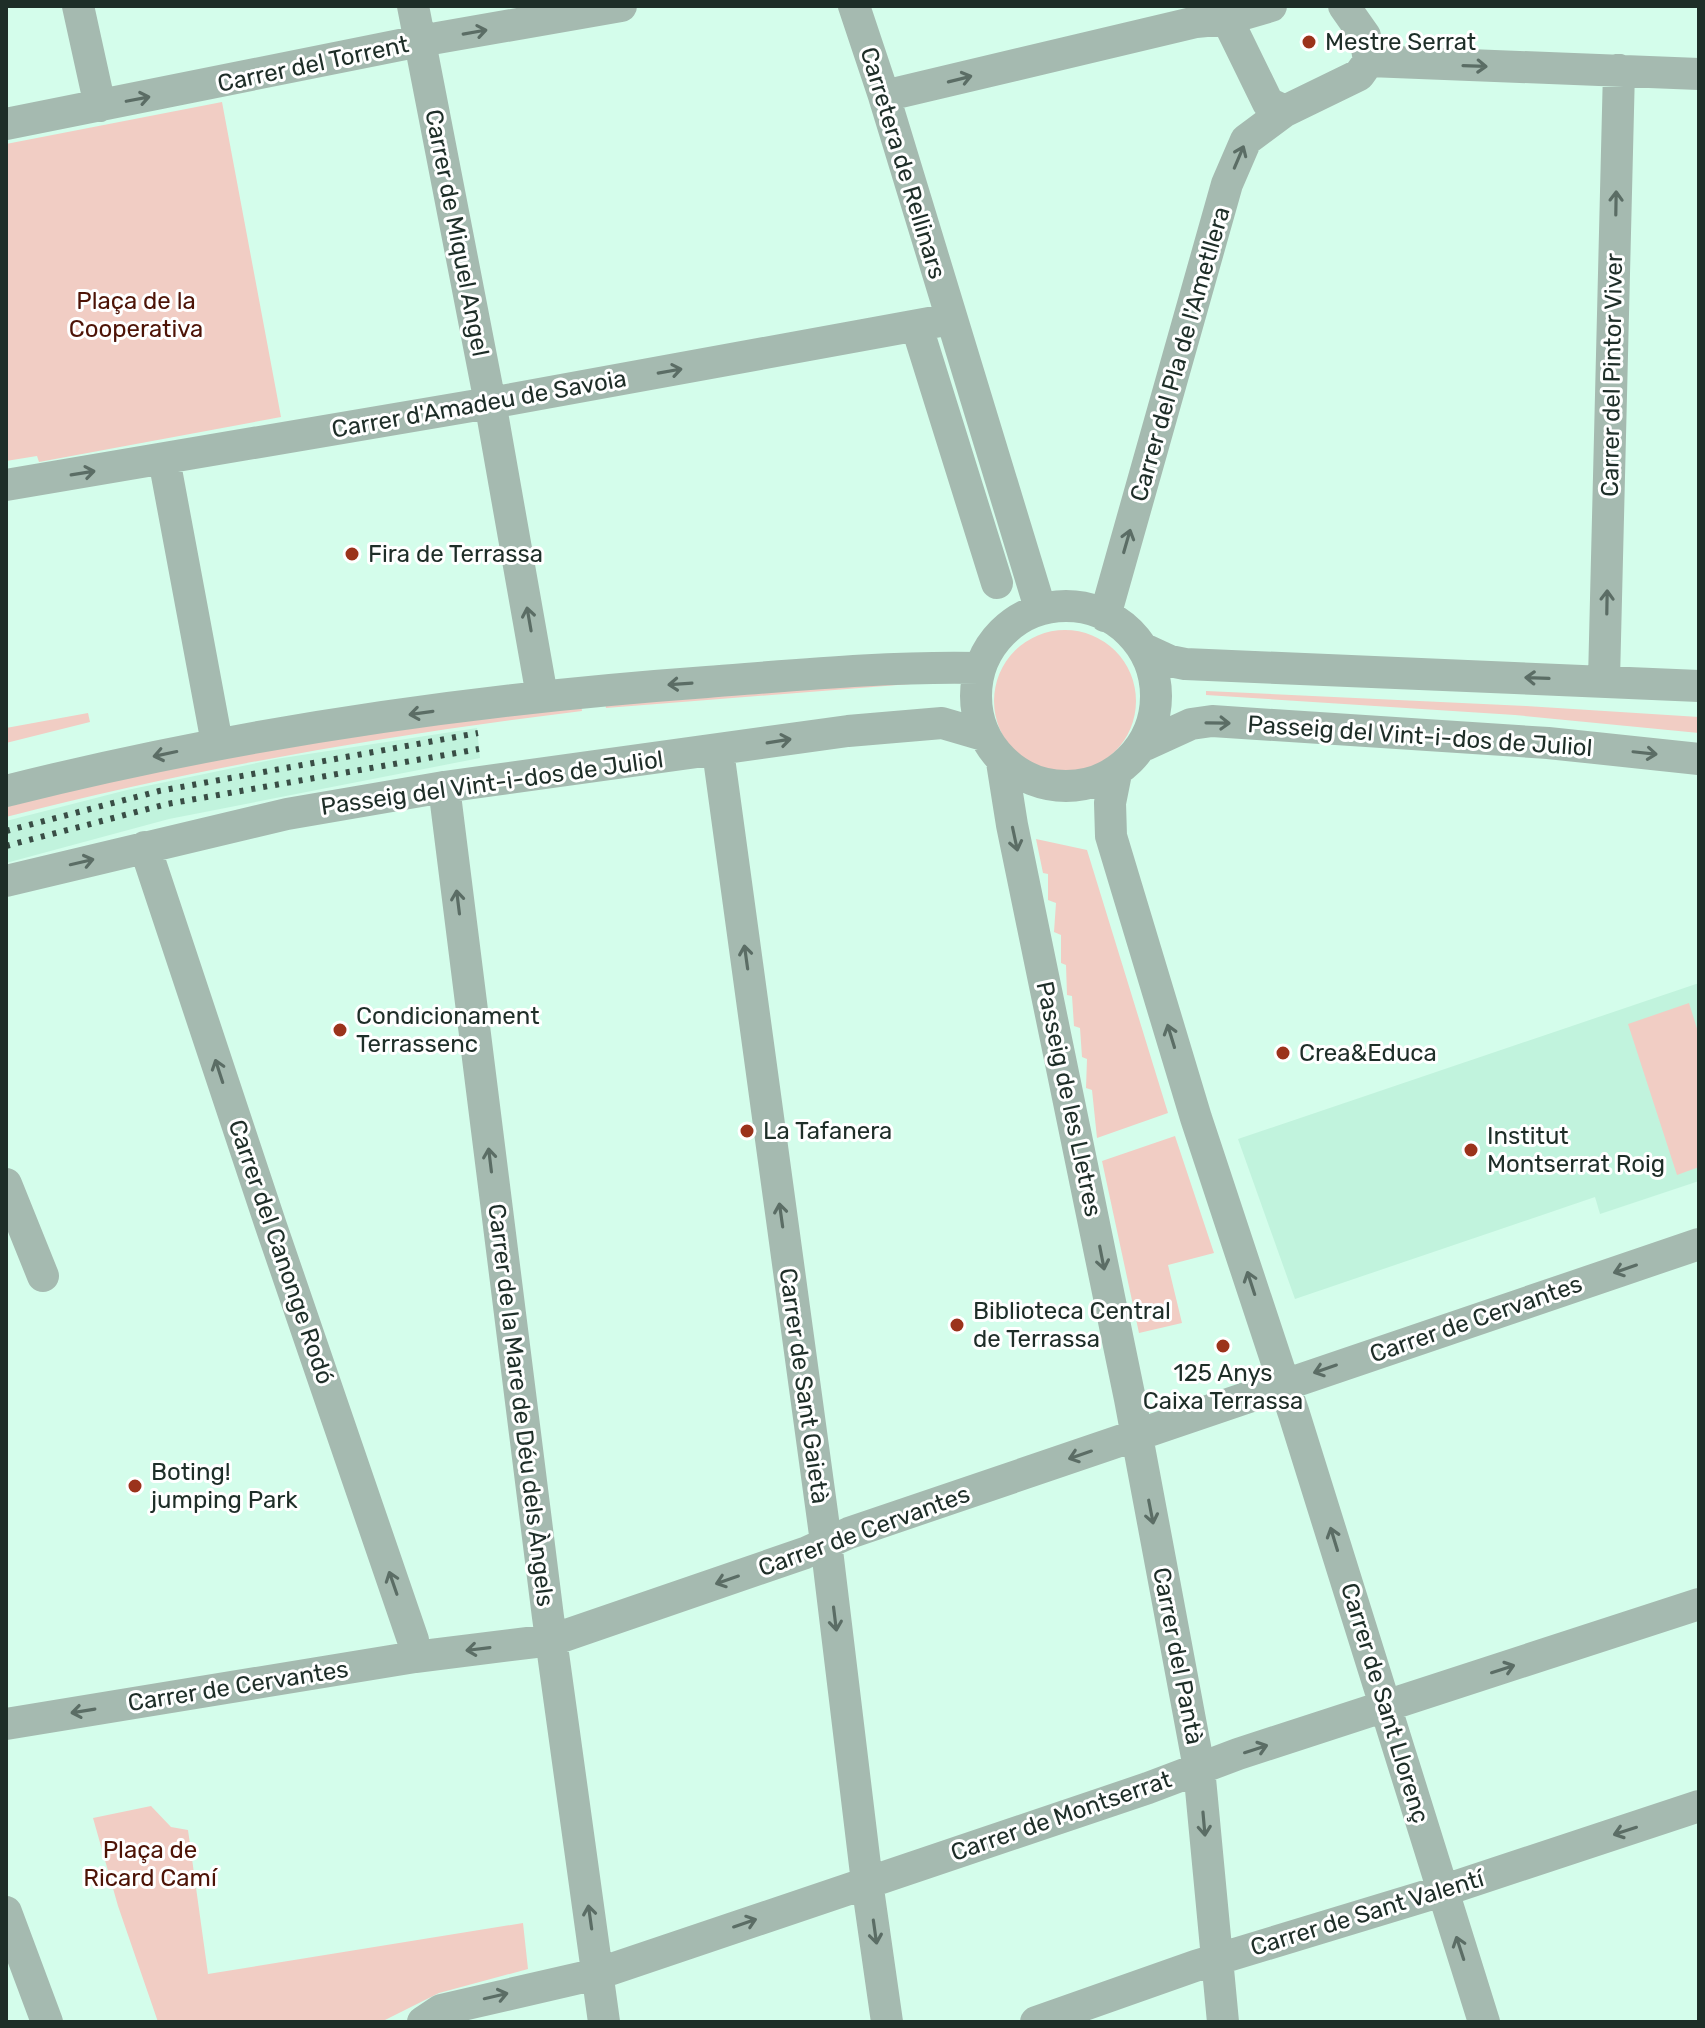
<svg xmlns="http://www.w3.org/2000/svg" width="1705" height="2028" font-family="Rubik,sans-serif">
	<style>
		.built { fill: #c1f3dd }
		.green { fill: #f1cdc4 }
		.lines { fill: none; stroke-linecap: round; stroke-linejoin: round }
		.minor { stroke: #a5bab0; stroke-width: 32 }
		.rail { stroke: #394d45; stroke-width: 6; stroke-dasharray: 4 8; stroke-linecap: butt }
		.oneway { stroke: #5b6d65 }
		.poi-dot { fill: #9b331b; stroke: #fff; stroke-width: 3 }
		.labels { text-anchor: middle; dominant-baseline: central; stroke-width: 6; stroke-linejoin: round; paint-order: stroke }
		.poi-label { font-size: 24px; fill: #1e2e28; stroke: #fff; text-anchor: start }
		.street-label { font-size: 24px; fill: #1e2e28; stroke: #fff }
		.park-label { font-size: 24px; fill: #4d1306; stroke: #fff }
	</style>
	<rect width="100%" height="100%" fill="#d4fdeb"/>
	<path class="built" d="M477 728 480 758 169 819 6 863V821L127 790 276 759Z
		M1699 983V1181L1600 1214 1595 1197 1295 1299 1238 1139Z"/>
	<path class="green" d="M222 102 281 417 39 462 37 456 6 461V144Z
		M994 701a71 71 0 1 1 142 0a71 71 0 1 1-142 0Z
		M923 677V683L606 708 605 702Z
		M1206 691 1526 706 1699 717V733L1515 715 1206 695Z
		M581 704 582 711C388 735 195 768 6 817V802L256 749Z
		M88 713 90 722 6 743V728Z
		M1036 839 1087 850 1168 1113 1097 1138 1092 1090 1086 1088 1087 1059 1082 1057 1080 1028 1074 1026 1072 996 1067 995 1066 965 1061 963V935L1054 932 1056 903 1048 900V874L1043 873Z
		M1689 1003 1699 1035V1167L1677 1175 1628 1024Z
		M1175 1136 1214 1253 1168 1265 1182 1323 1139 1333 1102 1161Z
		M151 1806 171 1827 188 1830 208 1974 523 1923 528 1969 439 1993 381 2022H158L118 1906 93 1818Z"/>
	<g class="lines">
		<path class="minor" d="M78 6 100 106
			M413 6 492 413 542 696
			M854 6 884 96 1040 608
			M1271 6 1227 19 1268 103 1285 111 1359 75 1369 61 1365 36 1344 6
			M1369 61 1699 74
			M884 96 1196 22 1227 19
			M6 124 420 41 621 6
			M917 327 997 583
			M164 459 217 743
			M6 485 507 400 951 319
			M976 696a90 90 0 1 1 180 0a90 90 0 1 1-180 0Z
			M1105 616 1227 184 1246 140 1285 111
			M1144 649 1170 661 1185 664 1699 686
			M1604 680 1619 70
			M1145 745 1191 724 1212 721 1548 743 1699 759
			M718 751 826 1542 867 1882 887 2022
			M1002 762 1012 825 1130 1399 1199 1768 1223 2022
			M1116 773 1110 803 1111 836 1196 1118 1294 1414 1484 2022
			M444 787 548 1617 604 2022
			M6 791C236 733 471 699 707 682 797 675 889 666 980 668
			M145 847 271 1226 413 1640 415 1657
			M6 881 287 814 444 787 848 731 942 723 983 735
			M6 1184 43 1276
			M6 1724 415 1657 552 1640 805 1553 849 1533 1699 1244
			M6 1912 47 2022
			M423 2022 441 2010 597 1974 1148 1788 1238 1754 1699 1604
			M1036 2022 1195 1966 1442 1891 1699 1806"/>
		<path class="rail" d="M6 831 159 791 478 733
			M6 846 167 804 479 749"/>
	</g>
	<defs><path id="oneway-shaft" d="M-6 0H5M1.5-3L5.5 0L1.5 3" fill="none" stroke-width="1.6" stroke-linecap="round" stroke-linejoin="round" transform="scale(2)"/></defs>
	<g class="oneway">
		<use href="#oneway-shaft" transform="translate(475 32) rotate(-10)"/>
		<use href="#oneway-shaft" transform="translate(1475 66) rotate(2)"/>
		<use href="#oneway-shaft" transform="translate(960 79) rotate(-14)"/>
		<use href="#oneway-shaft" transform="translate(138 99) rotate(-11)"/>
		<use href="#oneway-shaft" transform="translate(1239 157) rotate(-67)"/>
		<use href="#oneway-shaft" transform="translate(1616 203) rotate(-89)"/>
		<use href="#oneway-shaft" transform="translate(670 371) rotate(-10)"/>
		<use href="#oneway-shaft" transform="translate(83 473) rotate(-9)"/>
		<use href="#oneway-shaft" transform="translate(1127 541) rotate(-74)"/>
		<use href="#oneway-shaft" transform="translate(1607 602) rotate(-89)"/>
		<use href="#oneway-shaft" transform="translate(529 619) rotate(-100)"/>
		<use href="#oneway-shaft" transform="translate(1537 678) rotate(-178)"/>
		<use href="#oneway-shaft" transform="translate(680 684) rotate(176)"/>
		<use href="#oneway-shaft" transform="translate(421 713) rotate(172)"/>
		<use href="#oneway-shaft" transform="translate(1218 723) rotate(1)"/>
		<use href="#oneway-shaft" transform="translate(779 741) rotate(-9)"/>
		<use href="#oneway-shaft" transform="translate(1645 753) rotate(6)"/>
		<use href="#oneway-shaft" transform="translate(165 754) rotate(168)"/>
		<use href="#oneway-shaft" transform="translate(1015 839) rotate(78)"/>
		<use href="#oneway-shaft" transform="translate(82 862) rotate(-13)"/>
		<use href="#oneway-shaft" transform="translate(458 902) rotate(-97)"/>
		<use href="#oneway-shaft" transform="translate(746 957) rotate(-98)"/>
		<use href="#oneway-shaft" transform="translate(1171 1036) rotate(-107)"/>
		<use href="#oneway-shaft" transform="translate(219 1071) rotate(-108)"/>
		<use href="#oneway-shaft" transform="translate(490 1160) rotate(-97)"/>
		<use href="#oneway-shaft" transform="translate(781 1215) rotate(-98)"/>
		<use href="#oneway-shaft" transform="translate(1102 1258) rotate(79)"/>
		<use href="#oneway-shaft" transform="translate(1625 1269) rotate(161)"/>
		<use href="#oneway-shaft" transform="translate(1251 1283) rotate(-108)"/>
		<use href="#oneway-shaft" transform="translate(1325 1369) rotate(161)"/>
		<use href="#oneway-shaft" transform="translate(1080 1455) rotate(161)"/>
		<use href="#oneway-shaft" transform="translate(1151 1512) rotate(79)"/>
		<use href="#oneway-shaft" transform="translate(1334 1539) rotate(-107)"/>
		<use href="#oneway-shaft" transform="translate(727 1580) rotate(161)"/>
		<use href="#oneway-shaft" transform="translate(393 1583) rotate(-109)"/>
		<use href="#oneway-shaft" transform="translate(835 1619) rotate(83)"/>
		<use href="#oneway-shaft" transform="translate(478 1649) rotate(173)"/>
		<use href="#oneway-shaft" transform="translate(1503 1669) rotate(-18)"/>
		<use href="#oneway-shaft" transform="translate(83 1711) rotate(171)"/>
		<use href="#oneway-shaft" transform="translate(1256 1749) rotate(-18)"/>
		<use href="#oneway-shaft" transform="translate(1204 1824) rotate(85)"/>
		<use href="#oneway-shaft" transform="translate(1625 1831) rotate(162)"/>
		<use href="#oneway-shaft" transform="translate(590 1917) rotate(-98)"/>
		<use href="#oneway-shaft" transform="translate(745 1923) rotate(-19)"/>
		<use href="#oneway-shaft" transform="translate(875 1932) rotate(82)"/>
		<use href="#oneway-shaft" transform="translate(1460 1948) rotate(-108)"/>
		<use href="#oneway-shaft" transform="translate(496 1996) rotate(-13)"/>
	</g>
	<g class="poi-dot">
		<circle cx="1309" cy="42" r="8"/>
		<circle cx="352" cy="554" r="8"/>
		<circle cx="340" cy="1030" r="8"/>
		<circle cx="1283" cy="1053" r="8"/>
		<circle cx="747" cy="1131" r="8"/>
		<circle cx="1471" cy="1150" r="8"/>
		<circle cx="957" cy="1325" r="8"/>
		<circle cx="1223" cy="1346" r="8"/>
		<circle cx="135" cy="1486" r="8"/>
	</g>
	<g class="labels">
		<g class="poi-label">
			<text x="1325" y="42">Mestre Serrat</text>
			<text x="368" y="554">Fira de Terrassa</text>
			<text x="356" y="1016">Condicionament<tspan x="356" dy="28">Terrassenc</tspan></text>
			<text x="1299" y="1053">Crea&amp;Educa</text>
			<text x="763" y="1131">La Tafanera</text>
			<text x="1487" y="1136">Institut<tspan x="1487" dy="28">Montserrat Roig</tspan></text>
			<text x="973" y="1311">Biblioteca Central<tspan x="973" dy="28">de Terrassa</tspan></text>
			<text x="1223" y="1373" text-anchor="middle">125 Anys<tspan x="1223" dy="28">Caixa Terrassa</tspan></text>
			<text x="151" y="1472">Boting!<tspan x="151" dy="28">jumping Park</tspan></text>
		</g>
		<g class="street-label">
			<text transform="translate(313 64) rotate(-12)">Carrer del Torrent</text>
			<text transform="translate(903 163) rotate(73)">Carretera de Rellinars</text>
			<text transform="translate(457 233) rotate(79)">Carrer de Miquel Angel</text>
			<text transform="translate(1180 354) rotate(-74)">Carrer del Pla de l'Ametllera</text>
			<text transform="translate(1612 375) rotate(-89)">Carrer del Pintor Viver</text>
			<text transform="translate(479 404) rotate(-10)">Carrer d'Amadeu de Savoia</text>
			<text transform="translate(1420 736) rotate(4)">Passeig del Vint-i-dos de Juliol</text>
			<text transform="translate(492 783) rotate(-8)">Passeig del Vint-i-dos de Juliol</text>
			<text transform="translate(1069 1099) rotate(78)">Passeig de les Lletres</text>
			<text transform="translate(281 1252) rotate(71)">Carrer del Canonge Rodó</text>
			<text transform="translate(1476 1319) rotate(-19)">Carrer de Cervantes</text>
			<text transform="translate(804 1386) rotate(82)">Carrer de Sant Gaietà</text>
			<text transform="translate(521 1405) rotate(83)">Carrer de la Mare de Déu dels Àngels</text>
			<text transform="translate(864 1531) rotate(-20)">Carrer de Cervantes</text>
			<text transform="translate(1178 1656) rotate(79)">Carrer del Pantà</text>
			<text transform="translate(238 1686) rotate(-9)">Carrer de Cervantes</text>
			<text transform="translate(1385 1703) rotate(73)">Carrer de Sant Llorenç</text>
			<text transform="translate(1061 1816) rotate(-19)">Carrer de Montserrat</text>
			<text transform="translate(1367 1913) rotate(-17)">Carrer de Sant Valentí</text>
		</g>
		<g class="park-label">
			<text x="136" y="301">Plaça de la<tspan x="136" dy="28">Cooperativa</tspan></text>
			<text x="150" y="1850">Plaça de<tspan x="150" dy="28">Ricard Camí</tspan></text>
		</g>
	</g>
	<rect width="1705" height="2028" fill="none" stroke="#1e2e28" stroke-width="16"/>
</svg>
